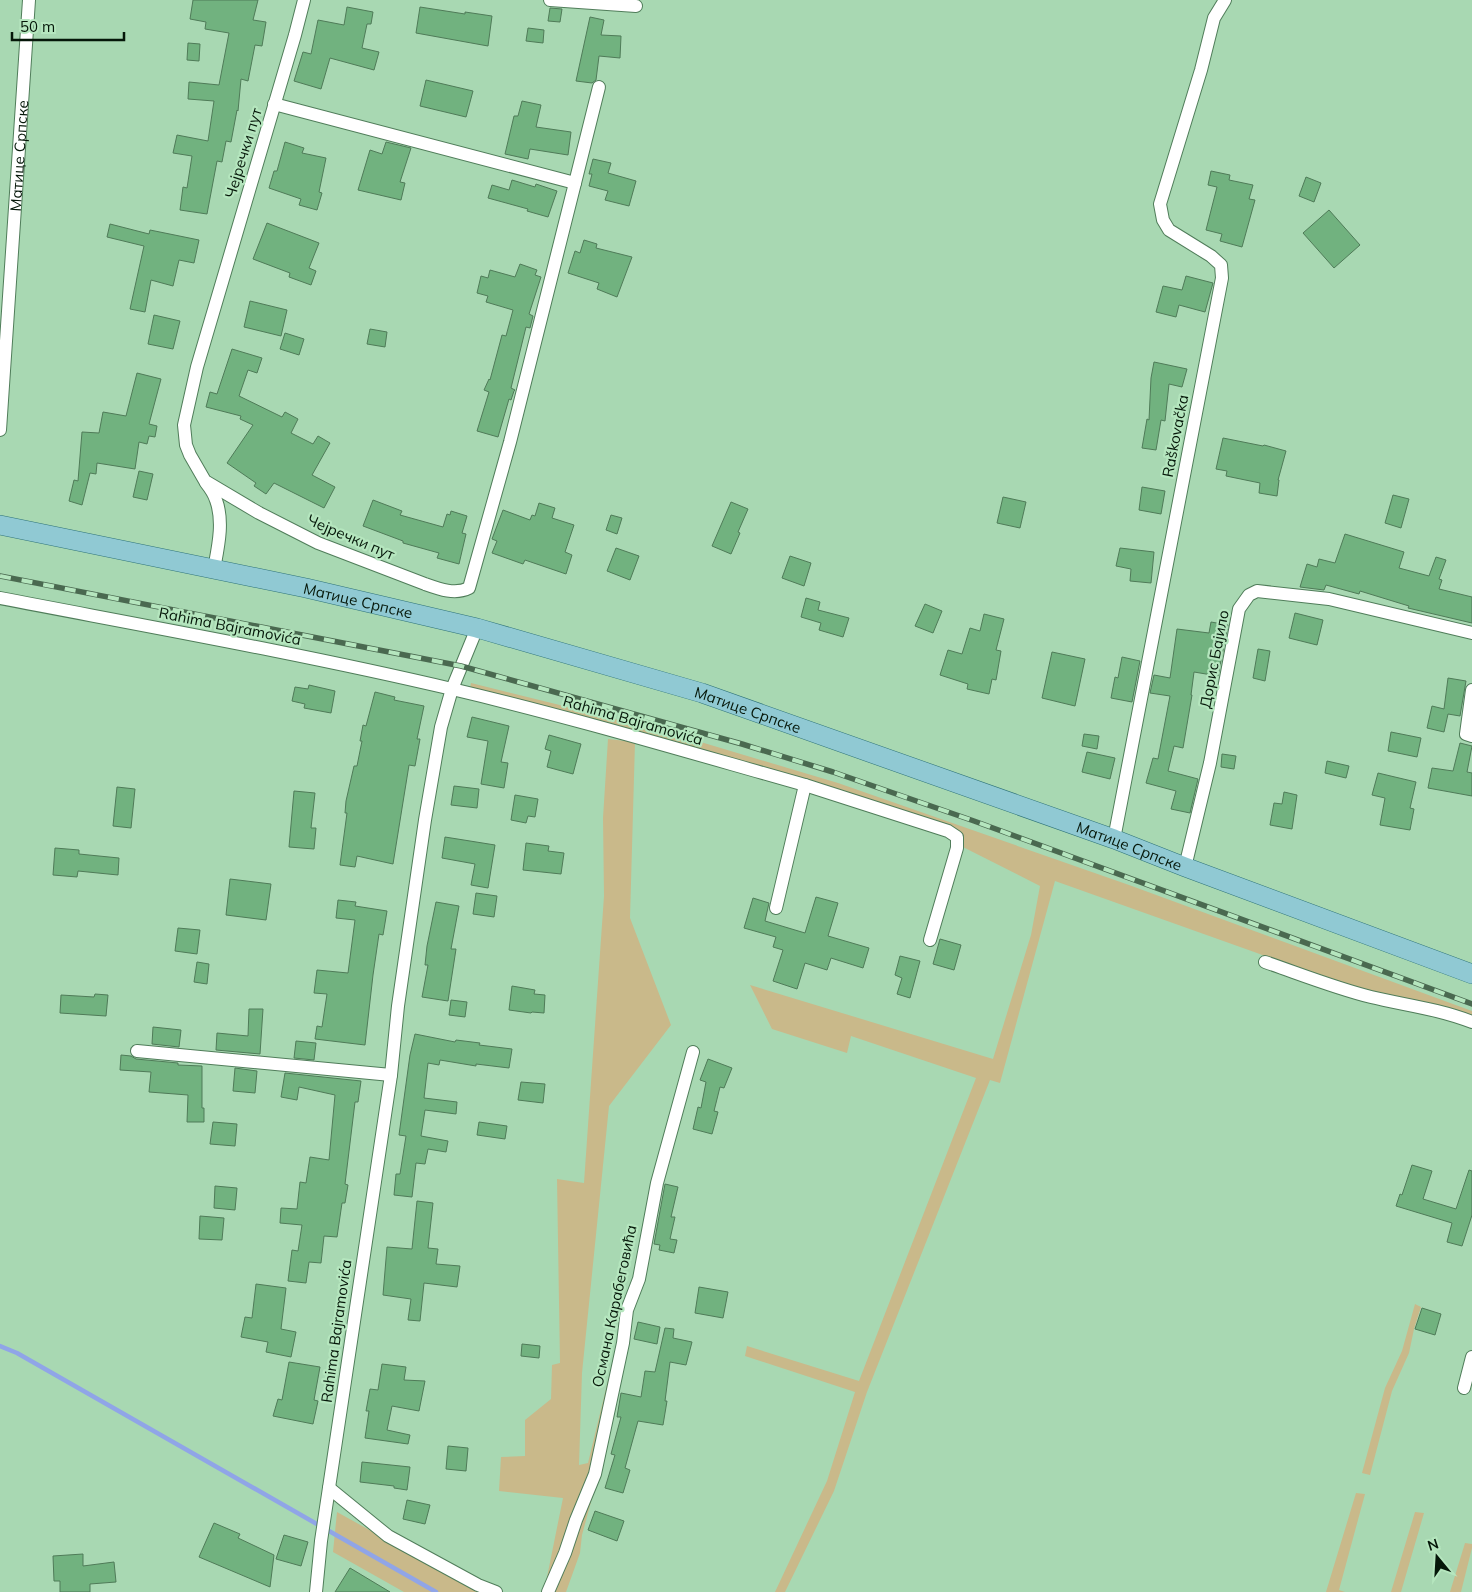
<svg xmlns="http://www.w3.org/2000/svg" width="1472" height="1592" font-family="Mulish,sans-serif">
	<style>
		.green { fill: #c9b98a }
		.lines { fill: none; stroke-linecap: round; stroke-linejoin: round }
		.stream { stroke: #90a5e7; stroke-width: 4.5 }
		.building { fill: #71b27f; stroke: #4f7b58 }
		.street-casing { stroke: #507d5a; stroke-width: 14 }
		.primary-casing { stroke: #2f7379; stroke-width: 20 }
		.street { stroke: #fff; stroke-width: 12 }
		.primary { stroke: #90c9d3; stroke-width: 19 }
		.rail-casing { stroke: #4a6950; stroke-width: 5.5 }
		.rail { stroke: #b5e6be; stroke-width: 4; stroke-dasharray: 11; stroke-linecap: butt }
		.labels { text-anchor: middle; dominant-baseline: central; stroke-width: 4.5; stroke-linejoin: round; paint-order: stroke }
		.street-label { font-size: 15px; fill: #051709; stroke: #b5e6be }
	</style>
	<rect width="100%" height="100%" fill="#a8d8b2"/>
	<path class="green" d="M471 683 580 710 694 740 838 783 1129 885 1472 1011V1020L1410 999 1384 997 1360 992 1257 953 1055 881 1000 1083 990 1080 867 1392 834 1491 785 1592H775L827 1481 855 1392 745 1356 747 1346 859 1381 976 1078 851 1036 847 1053 772 1029 750 985 993 1059 1031 935 1040 886 953 842 956 834 469 694Z
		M608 739 635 742 630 918 671 1025 609 1106 582 1373 579 1465 588 1463 621 1327 632 1322 591 1502 582 1535 580 1553 566 1592H544L563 1498 499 1491 501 1457 525 1456V1420L551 1399 552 1365 560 1363 557 1179 584 1183 604 896 603 818Z
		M1415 1304 1421 1307 1414 1329 1409 1353 1392 1391 1370 1475 1362 1473 1385 1388 1402 1351Z
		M1356 1493 1365 1494 1339 1590 1345 1592H1326Z
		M337 1512 481 1592H404L333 1552Z
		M1415 1512 1424 1513 1401 1592H1391Z
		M1465 1543 1472 1544V1548L1461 1592H1450Z"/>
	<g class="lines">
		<path class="stream" d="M0 1346 17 1353 436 1592"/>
	</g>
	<path class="building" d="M193 0H258L253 20 266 22 262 46 255 45 248 81 241 79 238 111 237 110 231 142 226 141 222 162 217 161 207 214 180 210 183 187 187 188 192 156 173 153 177 135 208 141 214 101 188 99 189 82 219 85 229 33 205 29 206 22 190 19Z
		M347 7 373 12 371 24H367L362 48 379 52 374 70 330 58 321 89 294 81 303 52 311 54 318 20 344 25Z
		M420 7 465 14V12L492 16 488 46 416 33Z
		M550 8 562 9 560 22 548 21Z
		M590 17 604 20 601 35 621 36 620 58 599 56 596 80 592 83 576 81Z
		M528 28 544 30 543 43 526 41Z
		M188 43 200 44 199 61 187 60Z
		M426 80 473 91 466 117 420 106Z
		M522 101 541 105 536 127 571 132 568 155 530 149 528 159 505 154 514 116H518Z
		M285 142 304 148 302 153 326 158 319 192 322 193 317 210 299 205 301 199 269 188 274 171H277Z
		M386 142 411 148 400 182 405 183 401 200 358 190 370 150 382 154Z
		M593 159 611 163 608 173 636 181 629 206 605 200 608 191 589 186 592 174H589Z
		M1211 171 1230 175 1229 180 1253 185 1249 199 1255 200 1242 247 1220 241 1222 234 1206 230 1217 187 1208 185Z
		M1306 177 1321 183 1314 202 1299 196Z
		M512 180 535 187 536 184 557 191 548 217 527 211 528 209 488 198 492 185 509 190Z
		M1329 210 1360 245 1334 268 1303 233Z
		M267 223 319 243 309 268 316 271 311 285 289 277 290 273 253 259Z
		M110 224 149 234 150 230 199 240 194 263 179 260 173 286 151 280 145 312 130 309 144 246 107 237Z
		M584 240 597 244 596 248 632 257 617 297 597 289 599 283 568 273 575 251 580 253Z
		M520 264 537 270 535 275 541 277 529 314 533 316 530 328 526 327 511 388 515 390 514 391 511 400 509 399 498 437 477 431 489 392 484 390 489 379 490 380 502 335 506 336 513 310 486 302 488 296 477 293 481 276 488 278 490 270 515 277Z
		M1186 276 1213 283 1205 312 1179 305 1176 317 1156 312 1163 286 1182 290Z
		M250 301 287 310 281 336 244 327Z
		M154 315 180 321 173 349 148 344Z
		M370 329 387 332 385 347 367 344Z
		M285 333 304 339 299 355 280 349Z
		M232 349 262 358 257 373 248 370 239 396 282 417 285 412 298 419 291 433 313 444 318 436 330 443 312 475 335 487 324 508 274 483 266 494 254 486 256 483 227 463 253 425 240 419 241 416 206 407 210 392 217 394Z
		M1154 362 1187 369 1182 387 1169 384 1165 421 1161 420 1156 450 1142 448 1147 419 1149 420 1151 378Z
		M137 373 161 379 149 424 157 426 155 437 149 436 147 444 139 442 135 469 97 463 96 474 90 473 82 505 69 501 74 480 78 481 82 432 99 433 103 412 126 416Z
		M1223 438 1263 446 1264 445 1286 451 1278 480H1279L1277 496 1259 493 1260 483 1226 476 1227 471 1216 469Z
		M139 471 153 474 147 500 133 497Z
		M1142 487 1165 491 1161 514 1139 510Z
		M1393 495 1409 499 1401 528 1385 523Z
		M1003 497 1026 502 1020 528 997 523Z
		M373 500 402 511 400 515 443 527 447 514 450 515 451 511 467 516 462 533 466 534 459 564 437 558 439 553 403 543V541L363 526Z
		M731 502 748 509 738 532 740 533 731 554 712 546Z
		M539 503 555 508 552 518 574 525 565 552 572 555 566 574 525 560 523 564 492 553 497 541 492 539 503 510 530 520 532 515 535 516Z
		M611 515 622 518 617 534 606 530Z
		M1345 534 1404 552 1399 568 1429 576 1436 557 1446 560 1439 579 1442 580 1439 589 1472 597V623L1408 608 1409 606 1360 591 1359 594 1326 585 1324 590 1300 587 1307 564 1317 567 1319 559 1335 563Z
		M616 548 639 556 630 580 607 571Z
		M1120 548 1154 552 1151 583 1130 581 1131 569 1116 566Z
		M790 556 811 563 804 586 782 578Z
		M806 598 820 602 818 610 849 618 843 637 819 630 821 623 801 617Z
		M925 604 942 611 933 633 915 626Z
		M1295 613 1323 620 1317 645 1289 638Z
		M984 614 1004 619 996 650 1001 651 996 680 992 679 989 694 967 689 968 684 940 675 948 650 962 654 970 628 980 631Z
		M1211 622 1228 625 1218 676 1194 672 1191 695H1192L1183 748 1174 746 1168 771 1198 779 1190 813 1171 809 1176 791 1146 783 1153 758 1158 759 1170 696 1150 693 1154 675 1170 678 1177 629 1209 633Z
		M1258 649 1270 651 1265 681 1253 678Z
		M1052 652 1085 659 1075 706 1042 698Z
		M1122 657 1140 661 1132 702 1111 698 1115 677 1118 678Z
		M1448 678 1466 681 1460 716 1448 714 1444 732 1427 728 1432 706 1444 709Z
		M309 685 335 691 331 713 304 708 305 704 292 701 295 687 308 689Z
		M375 692 395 697 394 700 424 706 417 739H420L415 766 409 765 393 864 357 856 355 867 340 865 347 813H345L346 801 354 766H357L362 741H360L363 725 366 726Z
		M472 717 509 726 501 762 508 763 504 788 481 784 488 741 467 737Z
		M1391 732 1421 738 1417 757 1388 751Z
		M1084 734 1099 736 1097 749 1082 746Z
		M549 735 581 744 573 774 547 767 551 751 545 749Z
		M1460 743 1472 746 1467 772 1472 773V796L1428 788 1432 768 1453 771Z
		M1087 752 1115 758 1110 779 1082 772Z
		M1222 754 1236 756 1234 769 1221 767Z
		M1327 761 1349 766 1346 778 1325 773Z
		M1378 773 1416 782 1410 808 1414 809 1410 830 1380 825 1385 798 1372 795Z
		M454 786 479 789 477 808 451 805Z
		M117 787 135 789 131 828 113 826Z
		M294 791 315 793 311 828H316L314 849 289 847Z
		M1284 792 1297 795 1292 829 1270 825 1274 803 1282 804Z
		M515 795 538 799 535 817 528 816 526 823 511 820Z
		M445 837 495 845 488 888 471 885 475 864 442 858Z
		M526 843 549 846 548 851 564 853 561 874 523 870Z
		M55 848 79 850V854L119 858 118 875 78 871 77 877 53 875Z
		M230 879 271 884 266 920 226 915Z
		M476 893 497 896 494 917 473 914Z
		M816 897 838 903 828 936 869 948 863 968 831 958 827 970 805 963 797 989 773 981 783 950 773 947 776 937 744 928 753 898 769 903 765 921 805 933Z
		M338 900 356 902 355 906 387 911 383 935 379 934 373 975 365 1045 315 1039 317 1026 322 1027 327 994 314 993 317 970 348 973 355 920 336 918Z
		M436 902 459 906 451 949H456L448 1001 422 997 428 965H425L427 946Z
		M178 928 200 930 197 954 175 951Z
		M940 939 961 945 954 970 933 964Z
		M900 956 920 961 910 998 897 994 902 978 895 975Z
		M197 962 209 964 207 984 194 982Z
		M512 986 535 990 534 994 545 995 544 1013 532 1012 531 1013 509 1010Z
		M95 994 108 995 106 1016 60 1013 61 995 94 997Z
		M451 1000 467 1002 465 1017 449 1015Z
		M249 1009H263L260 1054 216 1050 217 1033 248 1036Z
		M153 1027 181 1030 179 1047 152 1044Z
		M415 1034 455 1042 456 1040 480 1043 479 1045 512 1049 509 1068 476 1064V1066L440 1060 439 1065 428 1063 424 1098 457 1102 456 1114 425 1110 421 1136 448 1141 446 1152 428 1149 425 1164 416 1163 412 1197 394 1195 396 1174H400L406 1136 399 1135 410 1055Z
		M296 1041 316 1043 314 1060 294 1058Z
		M121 1055 131 1056 136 1059 178 1063V1065L202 1066V1108H204V1122H187L188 1095 149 1092 151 1072 120 1070Z
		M708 1059 732 1068 724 1088 720 1087 714 1111 718 1112 712 1134 693 1129 698 1107 701 1108 706 1082 700 1080Z
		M235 1068 257 1071 255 1093 233 1091Z
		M285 1073 361 1081 358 1102H355L345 1184 348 1185 345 1203H342L337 1237 324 1236 321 1263 309 1262 306 1283 288 1281 292 1250 298 1251 302 1225 280 1223 281 1208 297 1209 300 1182 306 1183 310 1157 329 1160 335 1095 299 1087 297 1100 281 1097Z
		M521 1082 545 1084 543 1103 518 1100Z
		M213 1122 237 1124 235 1146 210 1144Z
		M479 1122 507 1126 505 1139 477 1135Z
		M1412 1165 1432 1171 1423 1199 1456 1209 1469 1170 1472 1171V1215L1462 1246 1447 1242 1452 1223 1396 1206 1400 1194 1402 1195Z
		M665 1184 678 1187 671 1217H675L670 1239 677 1240 674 1253 659 1250 660 1245 654 1244Z
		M215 1186 237 1188 235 1210 214 1208Z
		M417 1201 433 1203 428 1248 438 1249 436 1264 460 1266 457 1287 424 1283 420 1321 408 1320 411 1299 383 1295 387 1247 412 1249Z
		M200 1216 224 1218 222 1240 199 1239Z
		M256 1284 286 1288 281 1329 296 1332 291 1357 266 1352 268 1342 241 1337 245 1317 252 1318Z
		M699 1287 728 1292 723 1318 695 1313Z
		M1422 1308 1441 1314 1435 1335 1415 1329Z
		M638 1322 660 1327 657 1344 634 1339Z
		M665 1328 674 1329 673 1338 692 1342 686 1365 670 1362 665 1401H667L663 1425 638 1421 625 1468 630 1470 623 1493 605 1488 615 1455 611 1454 621 1417H617L621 1393 641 1397 645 1371 655 1372Z
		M522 1344 540 1346 539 1358 521 1356Z
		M289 1362 320 1367 314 1400 318 1401 313 1424 273 1416 278 1399 282 1400Z
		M382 1364 406 1367 404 1380 425 1381 419 1411 392 1406 387 1430 410 1435 408 1444 365 1438 369 1411H366L370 1389 378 1390Z
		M448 1446 468 1448 466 1471 446 1469Z
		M362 1462 410 1467 407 1490 394 1488V1486L360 1482Z
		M407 1500 430 1505 425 1524 403 1519Z
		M595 1511 624 1521 617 1541 588 1530Z
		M214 1523 240 1534 238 1538 274 1555 270 1587 199 1557Z
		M284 1535 308 1542 301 1566 276 1559Z
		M83 1554V1566L114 1562 116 1582 90 1584V1592H60V1581H54L53 1556Z
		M350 1568 390 1592H335Z"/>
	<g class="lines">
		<g class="street-casing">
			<g id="street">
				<path d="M550 0 636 6"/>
				<path d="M274 104 575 183 510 442 469 588C455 595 439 589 425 584L318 543 259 513 205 481 190 455 186 445 184 425 197 367 295 35 304 0"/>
				<path d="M575 183 599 87"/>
				<path id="s1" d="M0 430 29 0"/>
				<path d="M206 483C210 488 214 494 216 500 224 522 218 547 214 569"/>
				<path d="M0 598C151 627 303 654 452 689 571 717 688 752 805 785L776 908"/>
				<path d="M1472 690 1466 734 1472 736"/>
				<path d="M805 785 948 831 957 837V848L930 940"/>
				<path d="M1114 839 1222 278 1221 265 1211 256 1169 230 1163 220 1160 204 1201 70 1214 18 1225 0"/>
				<path d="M1185 867 1210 763 1239 609 1249 595 1257 591 1329 599 1472 633"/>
				<path d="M1265 962C1300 974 1335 988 1371 997 1405 1005 1439 1009 1472 1022"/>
				<path d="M137 1051 391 1075"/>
				<path d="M1464 1388 1472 1357"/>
				<path d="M329 1488 388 1536 478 1585 496 1592"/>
				<path d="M316 1592 321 1541 391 1075 398 1006 425 820 441 727 452 689 477 628"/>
				<path d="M548 1592 565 1553 576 1520 595 1474 623 1343 627 1310 639 1279 657 1183 693 1052"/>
			</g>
		</g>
		<g class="primary-casing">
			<g id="primary">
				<path id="s2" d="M0 525 306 588 477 628 702 693 1114 839 1185 867 1472 974"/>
			</g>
		</g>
		<use href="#street" class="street"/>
		<use href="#primary" class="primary"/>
		<g class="rail-casing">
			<path id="rail" d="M0 576 461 666 742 744 833 772 974 821 1472 1004"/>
		</g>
		<use href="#rail" class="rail"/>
	</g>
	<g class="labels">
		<g class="street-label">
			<text transform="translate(243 153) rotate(-73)">Чејречки пут</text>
			<text stroke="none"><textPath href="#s1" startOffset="275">Матице Српске</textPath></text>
			<text transform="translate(1175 436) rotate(-79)">Raškovačka</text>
			<text transform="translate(351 537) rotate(23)">Чејречки пут</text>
			<text stroke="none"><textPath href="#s2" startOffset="366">Матице Српске</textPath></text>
			<text transform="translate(230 626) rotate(11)">Rahima Bajramovića</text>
			<text transform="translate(1214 659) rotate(-79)">Дорис Бајило</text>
			<text stroke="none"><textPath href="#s2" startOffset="771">Матице Српске</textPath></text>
			<text transform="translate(633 720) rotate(16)">Rahima Bajramovića</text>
			<text stroke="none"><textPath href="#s2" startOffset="1176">Матице Српске</textPath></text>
			<text transform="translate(614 1306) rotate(-78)">Османа Карабеговића</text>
			<text transform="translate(336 1331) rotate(-82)">Rahima Bajramovića</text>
		</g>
	</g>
	<g transform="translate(1437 1557) rotate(342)" stroke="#b5e6be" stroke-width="4" paint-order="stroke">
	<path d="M0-4L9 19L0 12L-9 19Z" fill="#051709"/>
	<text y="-8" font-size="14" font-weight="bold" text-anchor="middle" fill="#051709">N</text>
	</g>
	<path d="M12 32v8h112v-8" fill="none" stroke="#051709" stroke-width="2.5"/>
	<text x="20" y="32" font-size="15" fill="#051709" stroke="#b5e6be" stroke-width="4" paint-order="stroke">50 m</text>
</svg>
